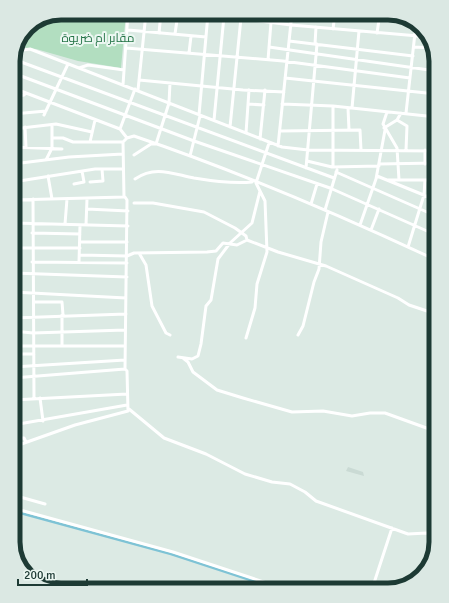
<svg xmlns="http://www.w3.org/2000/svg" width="449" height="603" font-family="Signika,Cairo,sans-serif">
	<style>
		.built { fill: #cadad4 }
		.green { fill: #b2dec0 }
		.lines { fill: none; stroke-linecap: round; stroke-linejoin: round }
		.canal { stroke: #7ec3d5; stroke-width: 2.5 }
		.minor { stroke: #fff; stroke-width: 3 }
		.labels { text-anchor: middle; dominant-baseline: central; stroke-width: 4; stroke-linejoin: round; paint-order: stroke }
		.park-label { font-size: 12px; fill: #247447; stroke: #ecf7f2 }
		.rim { fill: none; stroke: #1d3a34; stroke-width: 5 }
	</style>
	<rect width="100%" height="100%" fill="#dceae4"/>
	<path class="built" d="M348 467 363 472 364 476 346 471Z"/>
	<path class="green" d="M61 13H126L121 68 78 61 36 49 19 47 29 25Z"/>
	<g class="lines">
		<path class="canal" d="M13 511 171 554 281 590"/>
		<path class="minor" d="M199 13 291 25 430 37
			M333 29 335 13
			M128 30 206 37
			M159 33 161 13
			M377 33 380 13
			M175 34 178 13
			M289 41 413 56
			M315 44 316 27
			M269 47 436 71
			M414 47 433 48
			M126 48 283 61 410 78
			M16 51 30 49 282 147 308 150 436 151
			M189 53 191 36
			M13 59 334 178
			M268 60 271 22
			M79 68 88 65 124 70
			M13 73 194 141 330 188
			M285 78 436 94
			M139 80 243 90 284 92
			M123 85 128 13
			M13 88 120 129 127 138
			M138 90 146 13
			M13 97 24 95 26 93
			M248 104 264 105
			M282 104 333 106 436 117
			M348 108 349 130
			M352 108 359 31
			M387 112 383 124 397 148 399 180
			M406 113 416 24
			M13 114 46 111
			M44 115 68 64
			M199 115 208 14
			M214 120 224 16
			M397 120 407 126 406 150
			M25 127 26 147
			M230 127 241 18
			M384 128 397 120 401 113
			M13 129 56 124 92 132
			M120 129 135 89
			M280 131 360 130 361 150
			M246 133 249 90
			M52 138H63L73 142H123
			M260 139 265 90
			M90 142 95 120
			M278 146 292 13
			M13 147 62 149
			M134 155 151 144H156L169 103 170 83
			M190 156 200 116
			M46 160 52 148V125
			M307 161 332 167 379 166
			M13 164 69 157 123 154
			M379 164 436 163
			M425 164V150
			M333 167V106
			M306 168 317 44
			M336 172 436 216
			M48 176 52 199
			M377 176 436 200
			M135 179C155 165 173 174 194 178 212 181 234 184 252 182
			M388 180H436
			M13 182 95 169H122
			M90 182 103 181 102 169
			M74 184 84 182 82 171
			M330 188 436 235
			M33 199 34 398
			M13 200 124 197 123 142 127 138 134 136C237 171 338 214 436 260
			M134 203H153L204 212 235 228 246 236 247 240
			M311 204 317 184
			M87 209 128 211
			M325 210 337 170
			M13 223 128 226
			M65 224 67 199
			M86 225 87 199
			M360 225 376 179 385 130
			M371 230 379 209
			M32 233 80 234
			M80 242H127
			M408 247 424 195 425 180
			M13 248H80
			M139 253 146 265 152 306 166 333 170 335
			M80 255 127 256 134 253 207 252 216 251 223 243 237 245 247 240 278 252 326 266 398 298 409 305 436 314
			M32 262 127 263
			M79 262 80 225
			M13 273 127 277
			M13 292 126 298
			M34 302H62L63 315
			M62 315V345
			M13 318 126 314
			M13 331 33 333 125 330
			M298 335 303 326 314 282 319 269 321 242 328 212
			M246 338 255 308 257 284 267 252 265 201 256 183 269 143
			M13 346H125
			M13 354H34
			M178 357 192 359 198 356 201 344 206 306 211 300 218 259 230 243 252 223 260 191
			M183 358 188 362 193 372 217 390 243 398 292 412 323 411 352 416 370 413H385L432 430
			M13 367 125 360
			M13 378 125 369
			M40 398 43 421
			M13 400 127 394
			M129 409 164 438 206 454 245 474 272 482 290 484 305 492 316 501 408 534 427 533 436 536
			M13 425 127 405
			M436 437 430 424 436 398
			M13 438H24L26 442
			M13 447 75 425 128 411 127 371 125 369 127 200 125 197
			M13 495 45 504
			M13 508 173 552 288 590
			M380 590 376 589 374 583 392 528"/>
	</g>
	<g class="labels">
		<g class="park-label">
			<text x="98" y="38">مقابر ام ضريوة</text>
		</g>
	</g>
	<path d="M0 0H449V603H0ZM61 20H388A41 41 0 0 1 429 61V542A41 41 0 0 1 388 583H61A41 41 0 0 1 20 542V61A41 41 0 0 1 61 20Z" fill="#dbe8e3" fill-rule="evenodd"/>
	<path class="rim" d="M61 20H388A41 41 0 0 1 429 61V542A41 41 0 0 1 388 583H61A41 41 0 0 1 20 542V61A41 41 0 0 1 61 20Z"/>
	<path d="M18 579v6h69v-6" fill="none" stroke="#1d3a34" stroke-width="2"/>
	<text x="24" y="579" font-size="12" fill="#1d3a34" stroke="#ecf7f2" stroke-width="3" paint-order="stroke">200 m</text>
</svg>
